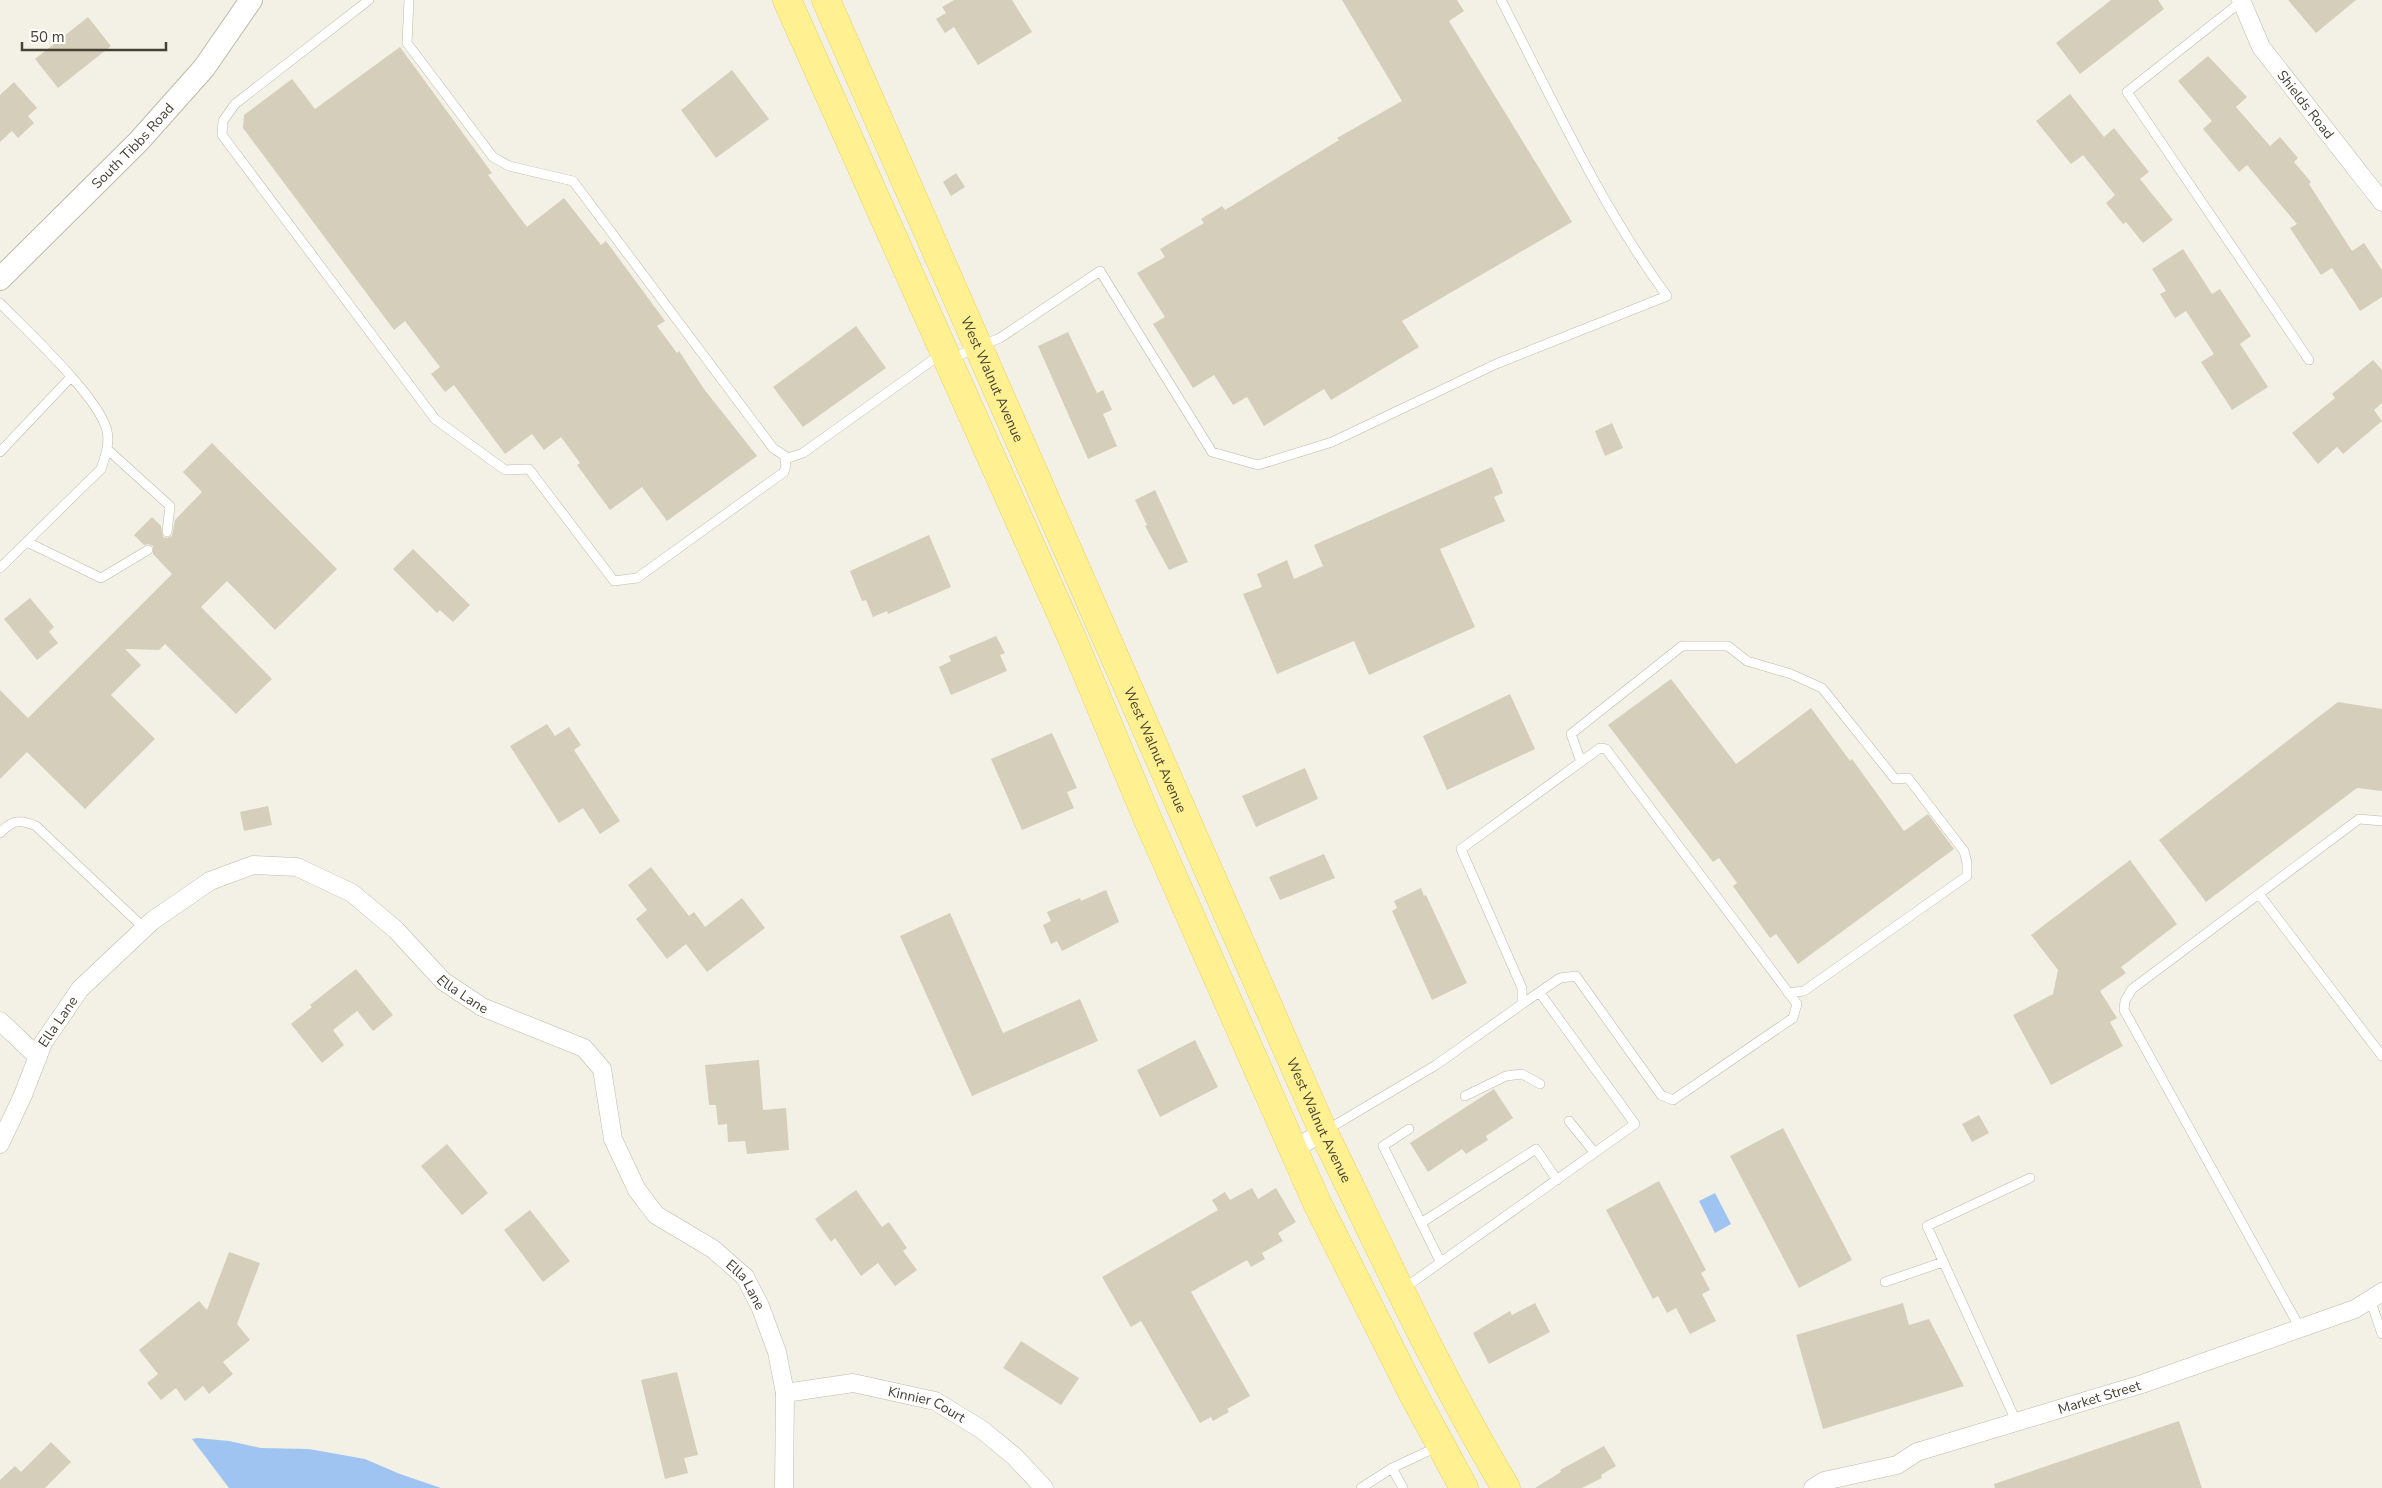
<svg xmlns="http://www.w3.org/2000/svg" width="2382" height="1488" font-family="'Nunito Sans',sans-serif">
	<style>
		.water { fill: #9fc4f2 }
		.building { fill: #d5ceba }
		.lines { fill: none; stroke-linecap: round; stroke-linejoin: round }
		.service-casing { stroke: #bfbaa7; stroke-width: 10 }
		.minor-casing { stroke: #bfbaa7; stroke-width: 19 }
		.tertiary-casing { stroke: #bfbaa7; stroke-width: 24 }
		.primary-casing { stroke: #e7d25f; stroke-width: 29 }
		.service { stroke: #fff; stroke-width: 9 }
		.minor { stroke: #fff; stroke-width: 18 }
		.tertiary { stroke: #fff; stroke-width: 22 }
		.primary { stroke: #fff092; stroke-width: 28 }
		.labels { text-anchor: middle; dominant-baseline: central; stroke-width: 4; stroke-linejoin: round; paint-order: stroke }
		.street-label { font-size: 14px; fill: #464134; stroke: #fff }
	</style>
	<rect width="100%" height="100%" fill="#f3f1e5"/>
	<path class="water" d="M1715 1193 1731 1224 1715 1233 1699 1201Z
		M197 1438 229 1441 261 1448 309 1449 365 1459 400 1474 441 1488H229L192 1439Z"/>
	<path class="building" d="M954 0H1012L1032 32 978 65 954 27 945 33 936 19 946 13 942 7Z
		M1342 0H1457L1464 11 1449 21 1572 222 1402 321 1419 347 1331 400 1324 389 1264 426 1247 397 1233 405 1214 375 1193 388 1153 324 1165 317 1137 273 1165 257 1160 249 1204 223 1201 219 1222 206 1225 210 1339 140 1337 138 1402 101Z
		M2111 0H2158L2164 9 2080 74 2056 43Z
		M2288 0H2356L2316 33Z
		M88 17 111 46 58 88 35 59Z
		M400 47 492 173 488 175 527 227 564 198 601 245 606 241 665 321 657 326 677 353 679 351 704 389 757 456 667 521 642 487 610 510 577 465 580 463 561 437 544 450 532 434 505 454 454 385 445 392 431 374 440 367 405 321 394 330 243 128 244 115 292 79 315 109Z
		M2208 56 2247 97 2236 107 2270 146 2280 137 2298 158 2294 162 2311 182 2309 184 2352 251 2364 243 2382 270V297L2360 311 2332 268 2321 275 2290 228 2297 224 2247 165 2239 172 2203 129 2212 121 2178 81Z
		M732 70 769 119 716 158 681 110Z
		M14 82 37 108 28 116 34 123 18 138 12 131 0 142V95Z
		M2070 94 2104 137 2114 128 2149 172 2140 179 2173 220 2143 243 2126 222 2123 224 2106 203 2115 195 2083 155 2071 164 2036 121Z
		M956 173 965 187 951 196 943 182Z
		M2183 249 2212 294 2220 289 2251 336 2240 344 2268 387 2232 410 2201 362 2214 354 2186 311 2175 318 2160 294 2166 291 2152 269Z
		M856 326 886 368 803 427 773 387Z
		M1068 332 1097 393 1103 390 1112 410 1103 414 1117 446 1088 459 1038 346Z
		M2373 360 2382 370V403L2374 410 2382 421 2343 454 2337 447 2318 464 2292 433 2335 398 2332 394Z
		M1612 423 1623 448 1605 456 1595 431Z
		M212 443 337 569 275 630 227 581 201 607 272 679 236 714 165 644 159 650 125 649 141 665 111 695 155 739 85 809 27 752 0 779V690L28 718 172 574 153 554V546L148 544 144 545 134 535 152 517 161 526 163 537 167 538 172 536 175 520 202 492 183 472Z
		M1492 467 1503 493 1494 497 1505 521 1440 549 1475 627 1369 675 1354 641 1277 674 1243 594 1262 587 1257 574 1287 560 1294 579 1323 566 1314 545Z
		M1155 490 1188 562 1169 570 1145 526 1147 525 1135 500Z
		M929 535 951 587 888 614 887 611 873 617 866 600 862 601 850 571Z
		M413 549 470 605 453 622 440 610 437 613 393 569Z
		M30 598 54 627 49 632 58 643 37 660 4 619Z
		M996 636 1005 653 1000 655 1007 671 951 695 939 667 951 661 949 656Z
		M1671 679 1736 764 1811 708 1850 761 1852 759 1904 831 1928 814 1954 849 1798 964 1776 934 1770 938 1733 886 1737 883 1719 858 1713 862 1608 725Z
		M1510 694 1535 749 1447 790 1423 736Z
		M2338 702 2382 709V791L2357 788 2206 902 2159 840Z
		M547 724 555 736 569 727 581 745 574 750 620 821 600 834 583 808 559 823 510 746Z
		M1052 733 1077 788 1067 792 1074 808 1022 830 991 759Z
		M1305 768 1318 799 1256 827 1242 796Z
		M268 806 272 825 244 831 240 812Z
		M1324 854 1335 878 1280 900 1269 877Z
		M2130 860 2177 924 2121 967 2126 973 2100 991 2117 1018 2110 1022 2123 1046 2051 1085 2013 1015 2053 994 2058 970 2031 935Z
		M651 867 689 916 694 912 705 927 742 898 765 928 707 972 686 944 667 959 636 919 647 910 628 885Z
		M1421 888 1424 896 1426 895 1467 983 1432 1000 1392 911 1397 908 1394 901Z
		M1106 890 1119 922 1062 951 1057 941 1051 944 1043 925 1051 921 1047 912 1080 898 1081 901Z
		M950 913 1003 1033 1080 999 1098 1041 972 1096 900 936Z
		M356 969 393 1015 373 1031 357 1011 333 1030 344 1045 322 1063 291 1024 312 1007 310 1005Z
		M1195 1040 1218 1087 1160 1117 1137 1070Z
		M759 1060 763 1110 786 1108 789 1150 747 1154 745 1141 728 1142 727 1124 718 1125 716 1105H709L705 1065Z
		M1494 1089 1513 1118 1486 1136 1488 1140 1466 1154 1462 1149 1428 1172 1410 1143Z
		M1979 1115 1989 1133 1972 1142 1962 1124Z
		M1783 1128 1852 1260 1799 1288 1730 1156Z
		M447 1144 488 1193 462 1215 421 1166Z
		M1659 1181 1706 1270 1701 1273 1710 1290 1702 1294 1716 1321 1690 1334 1676 1308 1667 1313 1658 1296 1653 1299 1606 1210Z
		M1252 1188 1258 1199 1276 1188 1296 1222 1278 1233 1283 1241 1262 1253 1265 1259 1251 1267 1247 1260 1191 1292 1250 1396 1227 1409 1229 1412 1213 1421 1211 1417 1200 1423 1141 1321 1131 1327 1102 1277 1218 1210 1212 1200 1225 1192 1230 1200Z
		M856 1190 882 1227 889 1222 907 1248 903 1251 917 1270 895 1286 878 1263 861 1276 835 1238 831 1242 815 1219Z
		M530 1210 570 1261 543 1282 504 1230Z
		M229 1252 260 1263 237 1324 250 1340 223 1362 233 1374 209 1394 203 1386 185 1401 176 1388 161 1400 147 1383 158 1374 139 1350 199 1301 207 1310Z
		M1535 1303 1550 1332 1489 1364 1473 1333 1510 1311 1512 1315Z
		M1903 1303 1909 1325 1929 1319 1964 1386 1823 1429 1796 1335Z
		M1021 1341 1079 1378 1061 1405 1003 1368Z
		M677 1372 698 1455 684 1458 688 1473 665 1479 641 1380Z
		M2179 1421 2202 1488H1995L1994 1484Z
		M51 1442 71 1462 45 1488H0V1480L15 1466 21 1472Z
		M1604 1446 1616 1466 1601 1475 1602 1478 1582 1488H1535L1561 1472 1560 1470Z"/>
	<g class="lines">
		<g class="service-casing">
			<path id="service" d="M369 0 235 104 223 121 222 135 435 419 505 470 529 469 614 581 637 578 784 472 786 465 784 455
				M409 0 407 43 493 157 509 166 573 181 773 448 788 458 803 453 941 354
				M2242 1 2127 92 2309 360
				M0 303C26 330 100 398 107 431 110 444 105 457 101 469L0 568
				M950 359 1000 338 1100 271 1212 452 1258 465 1332 442 1496 364 1667 296C1600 205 1553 100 1501 0
				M107 449 170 506 167 532
				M0 452 71 377
				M27 542 101 578 148 550
				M1581 762 1571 734 1682 646H1728L1747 661 1791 674 1822 688 1895 779 1908 778 1964 851 1967 863V876L1804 991 1788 993
				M0 833C12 820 20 819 36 826L144 928
				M2259 894 2382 1056
				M1465 1096 1506 1076 1522 1074 1540 1084
				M1569 1121 1594 1152
				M1409 1129 1383 1146 1440 1261
				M1325 1131 1436 1065 1522 1004V988L1461 849 1600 748 1606 749 1797 1004 1793 1018 1673 1100 1661 1095 1576 976 1560 978 1522 1004
				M1421 1223 1536 1149 1557 1180
				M1885 1282 1943 1262
				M1403 1289 1635 1124 1540 993
				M2370 1299 2382 1334
				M2300 1328 2124 1010 2125 1001 2132 989 2359 819 2382 821
				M2017 1423 1927 1226 2030 1178
				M1392 1468 1403 1488
				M1361 1488 1392 1468 1437 1447"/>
		</g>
		<g class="minor-casing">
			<g id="minor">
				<path id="s1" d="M2241 0 2261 47 2382 202"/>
				<path d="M0 1021 38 1057"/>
				<path id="s2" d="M0 1144 23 1095 43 1043 80 989 152 921 210 881 253 865 297 867 352 893 396 930 443 981 482 1007 584 1048 602 1069 613 1139 637 1190 656 1215 713 1249 745 1277 760 1306 777 1352 785 1393 784 1488"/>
				<path d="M1294 1150 1323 1131"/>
				<path id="s3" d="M785 1393 853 1383 935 1401 981 1429 1014 1456 1044 1488"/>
				<path id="s4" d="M1813 1488 1824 1481 1897 1465 1917 1452 2142 1384 2355 1309 2382 1292"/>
			</g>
		</g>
		<g class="tertiary-casing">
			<g id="tertiary">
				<path id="s5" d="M0 279 139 141 204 68 251 0"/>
			</g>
		</g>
		<g class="primary-casing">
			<g id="primary">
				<path d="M787 0 1072 638 1148 820 1317 1203 1412 1392 1464 1488"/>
				<path id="s6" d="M826 0 1323 1131C1382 1251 1437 1373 1506 1488"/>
			</g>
		</g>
		<use href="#service" class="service"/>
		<use href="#minor" class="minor"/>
		<use href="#tertiary" class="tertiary"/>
		<use href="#primary" class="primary"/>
	</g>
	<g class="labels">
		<g class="street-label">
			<text stroke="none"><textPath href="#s1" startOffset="124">Shields Road</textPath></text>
			<text stroke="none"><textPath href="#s5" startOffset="188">South Tibbs Road</textPath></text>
			<text stroke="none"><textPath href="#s6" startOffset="414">West Walnut Avenue</textPath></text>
			<text stroke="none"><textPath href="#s6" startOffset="819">West Walnut Avenue</textPath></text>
			<text stroke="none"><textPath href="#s2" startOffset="646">Ella Lane</textPath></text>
			<text stroke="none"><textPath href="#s2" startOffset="136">Ella Lane</textPath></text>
			<text stroke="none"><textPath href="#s6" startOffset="1224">West Walnut Avenue</textPath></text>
			<text stroke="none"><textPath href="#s2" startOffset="1081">Ella Lane</textPath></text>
			<text stroke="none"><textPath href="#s4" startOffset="302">Market Street</textPath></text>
			<text stroke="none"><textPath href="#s3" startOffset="146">Kinnier Court</textPath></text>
		</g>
	</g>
	<path d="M22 42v8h144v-8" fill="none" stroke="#464134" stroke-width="2.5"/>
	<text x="30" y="42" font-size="15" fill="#464134" stroke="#ffffff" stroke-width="4" paint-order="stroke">50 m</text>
</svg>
